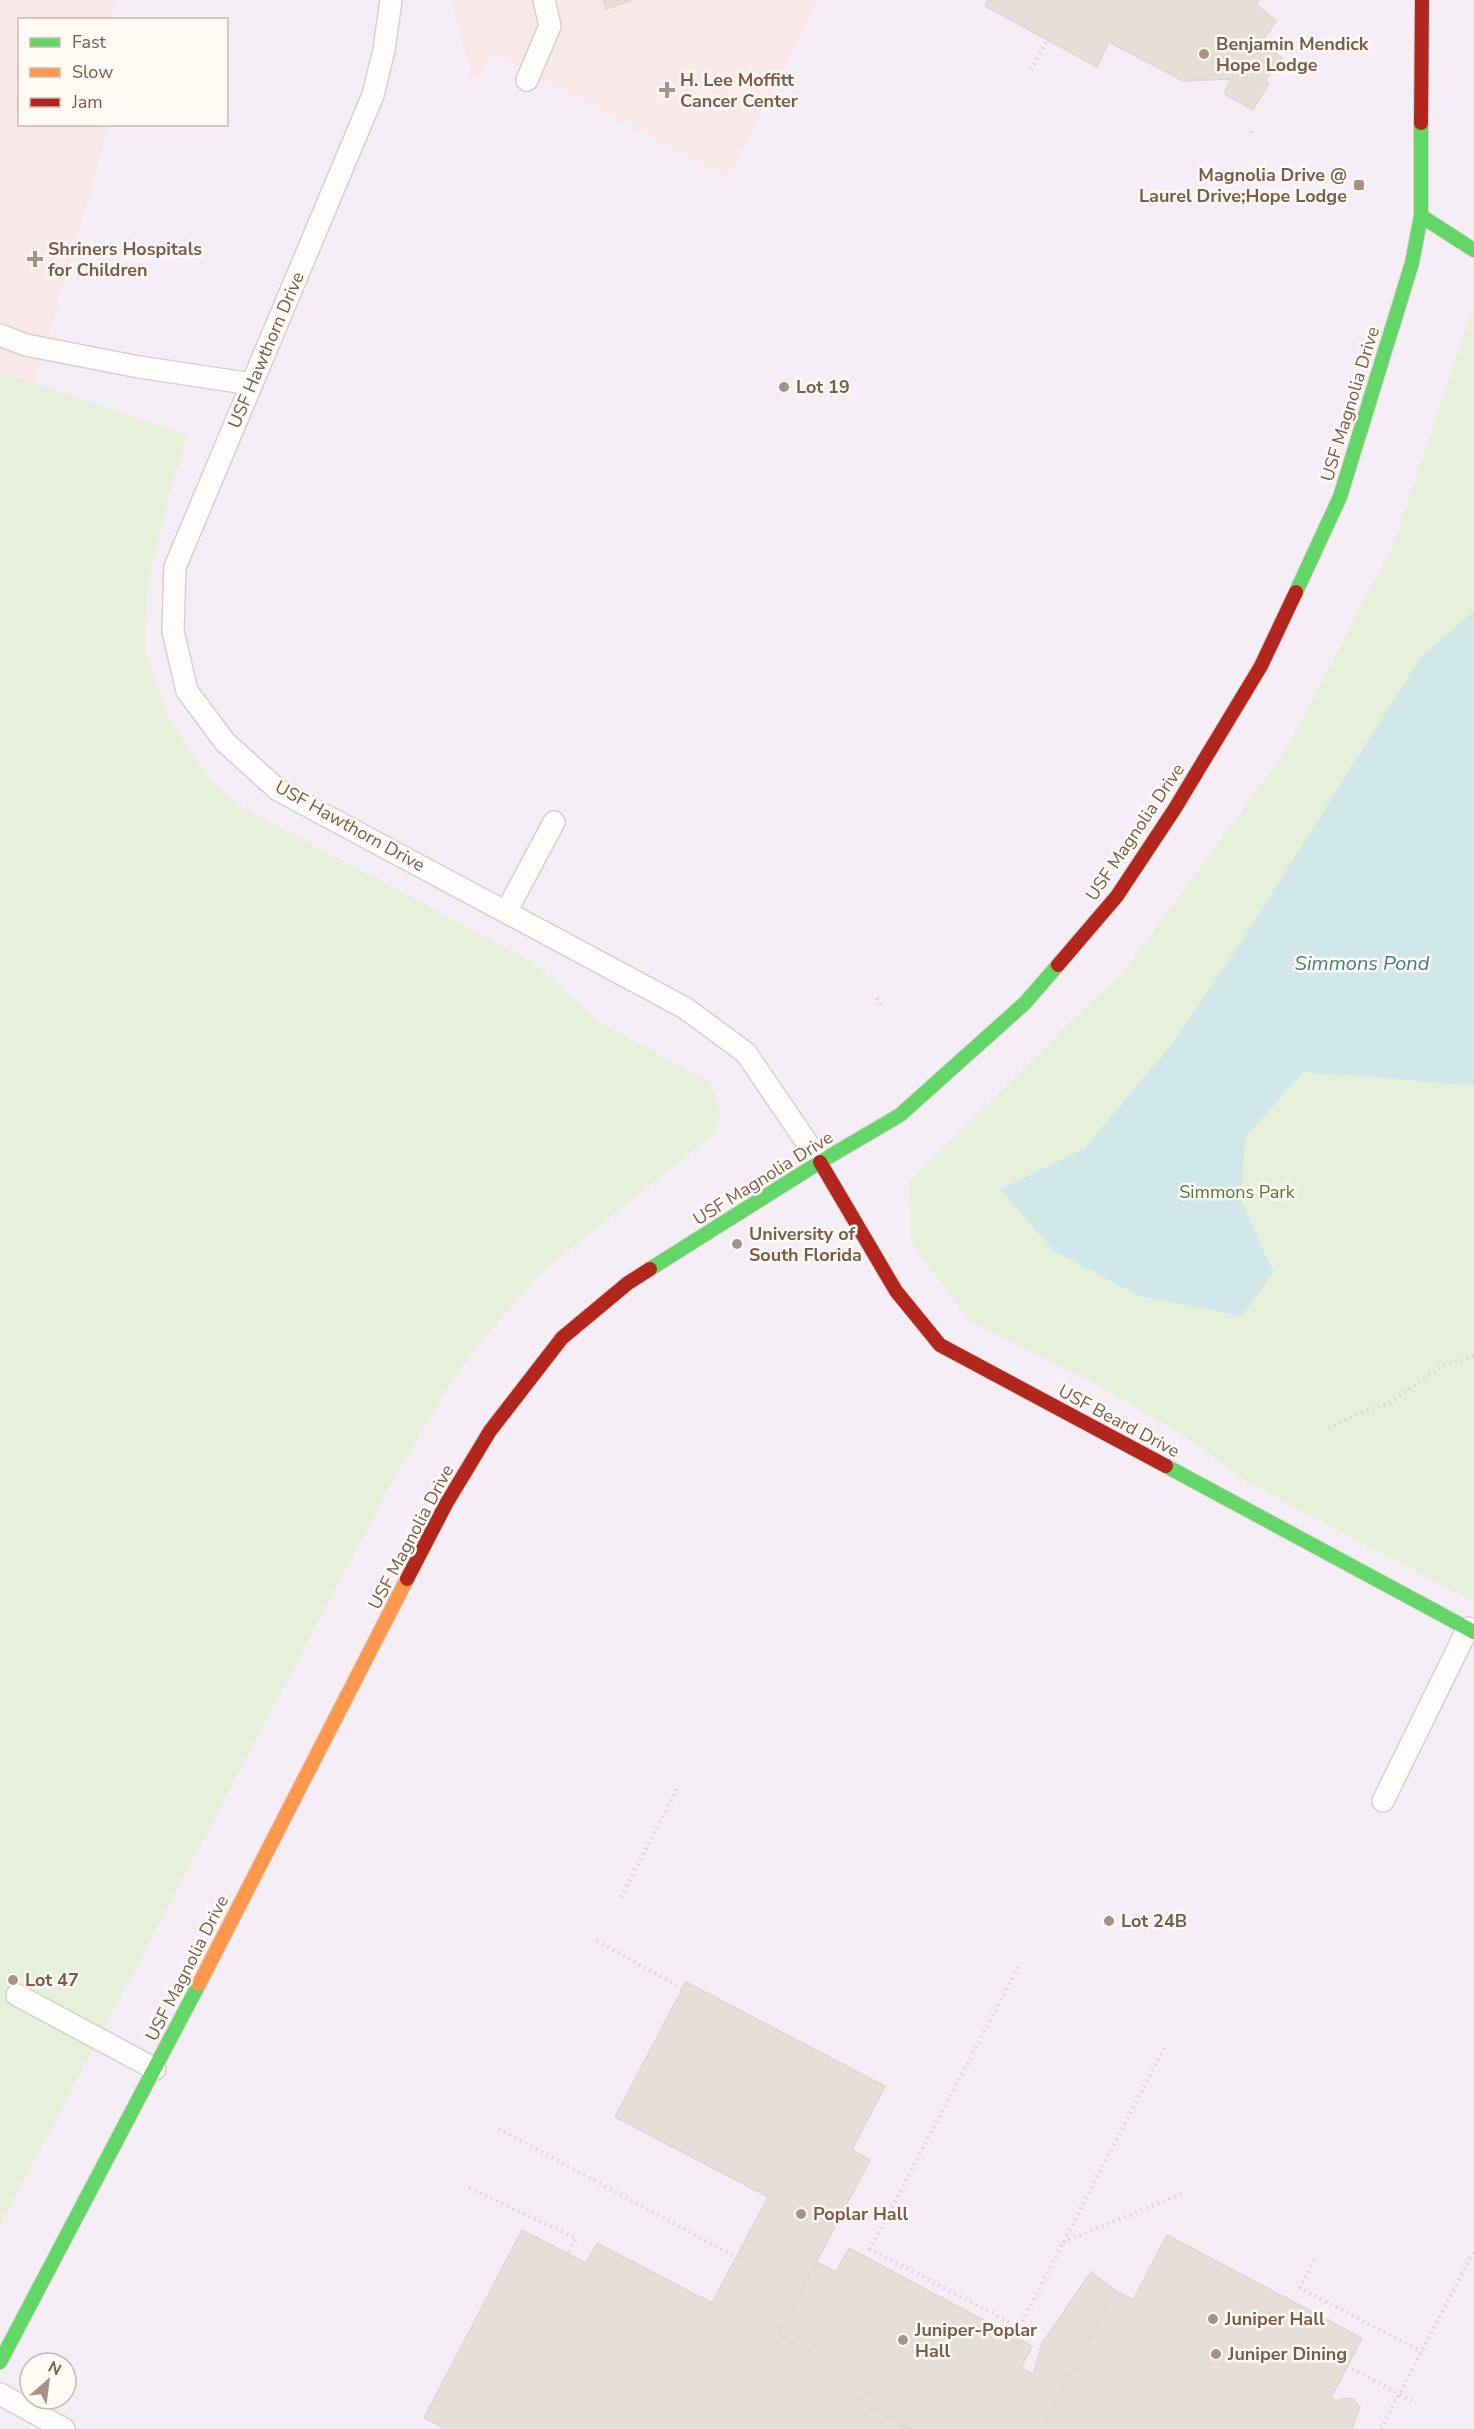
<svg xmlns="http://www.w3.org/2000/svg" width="1474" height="2429" font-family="'Nunito Sans',sans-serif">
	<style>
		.education { fill: #f6eef6; fill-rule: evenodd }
		.medical { fill: #fae9e9 }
		.green { fill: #e7f0db }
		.water { fill: #d0e8ea }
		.building { fill: #e6ded7; stroke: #e2d8d2; stroke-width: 1.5 }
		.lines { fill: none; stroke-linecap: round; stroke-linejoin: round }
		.lane-casing { stroke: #d7d1cb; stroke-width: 24 }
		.fast-casing { stroke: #d9d2cb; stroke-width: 16 }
		.slow-casing { stroke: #d9d2cb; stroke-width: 16 }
		.jam-casing { stroke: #d9d2cb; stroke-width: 16 }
		.path { stroke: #dcd5d0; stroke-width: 4; stroke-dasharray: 1.5 4.5; stroke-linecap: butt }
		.lane { stroke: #fefefd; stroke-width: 21 }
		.fast { stroke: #63d668; stroke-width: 14 }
		.slow { stroke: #ff974d; stroke-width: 14 }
		.jam { stroke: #b3261e; stroke-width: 14 }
		.poi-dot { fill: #a69286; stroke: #fffaf3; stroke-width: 2 }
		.labels { text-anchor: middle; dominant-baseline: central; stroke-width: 5; stroke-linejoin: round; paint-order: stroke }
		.poi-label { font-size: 18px; font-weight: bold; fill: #7a5c4d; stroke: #fffaf3; text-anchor: start }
		.street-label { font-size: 18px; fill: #7a5c4d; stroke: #fffaf3 }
		.park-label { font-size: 18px; fill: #537a41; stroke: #fffaf3 }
		.water-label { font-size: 20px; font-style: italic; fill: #437c86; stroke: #fffaf3 }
	</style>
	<rect width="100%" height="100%" fill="#f9f5f0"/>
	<path class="education" d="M0 0H1474V2429H0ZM20 20H226V124H20ZM30 2363H66V2399H30Z"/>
	<path class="medical" d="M0 0H113L112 19 20 20V124L106 125 104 146 35 383 0 373Z
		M451 0H820L727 178 491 53 473 85Z"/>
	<path class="green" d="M1474 311V1602L1247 1482 1194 1442 1091 1381 968 1320 911 1241 908 1182 1124 971 1284 753 1392 547 1471 312Z
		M0 373 35 383 187 435 169 495 148 585 146 652 167 716 207 777 242 807 531 961 601 1023 709 1081 721 1114 713 1135 538 1275 461 1366 394 1478 0 2226Z"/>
	<path class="water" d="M1474 611V1085L1303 1072 1245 1138 1241 1200 1273 1272 1242 1316 1140 1296 1054 1251 1000 1189 1084 1149 1174 1041 1240 944 1420 658Z"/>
	<path class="building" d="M603 0H633L606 9Z
		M988 0H1259L1256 4 1276 21 1262 42 1282 58 1266 79 1269 83 1253 110 1224 94 1231 79 1183 81 1109 42 1097 67 985 6Z
		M686 1982 885 2086 852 2150 870 2160 778 2335 871 2384 860 2403 911 2429H445L424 2418 522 2230 586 2263 597 2243 712 2303 768 2197 615 2117Z
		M1167 2235 1362 2338 1331 2398 1338 2401 1344 2398 1353 2399 1360 2407 1352 2429H1042L1115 2290 1133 2300Z
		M849 2248 1032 2346 1021 2368 1033 2374 1042 2343 1091 2272 1115 2290 1042 2429H911L860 2403 871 2384 778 2335 817 2262 836 2272Z"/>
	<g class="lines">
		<g class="lane-casing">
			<path id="lane" d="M391 0 384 50 373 95 175 567 173 631 187 691 225 742 278 790 685 1008 746 1053 820 1162
				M527 80 550 26 544 0
				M0 335 26 345 139 367 252 384
				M506 912 554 822
				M1383 1801 1468 1628
				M17 1995 155 2069
				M0 2394 64 2429"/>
		</g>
		<g class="fast-casing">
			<path id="fast" d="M1421 216 1474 250
				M1296 592 1340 497 1412 263 1421 216V123
				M650 1269 820 1162 900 1115 1025 1003 1058 965
				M1166 1466 1474 1632
				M0 2362 199 1984"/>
		</g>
		<g class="slow-casing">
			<path id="slow" d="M199 1984 407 1579"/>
		</g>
		<g class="jam-casing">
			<path id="jam" d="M1421 123 1422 0
				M1058 965 1117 896 1174 810 1261 666 1296 592
				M820 1162 896 1291 940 1345 1166 1466
				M407 1579 446 1504 490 1431 562 1338 628 1283 650 1269"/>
		</g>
		<path class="path" d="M1031 70 1047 40
			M1251 133 1252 127
			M877 998 881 1005
			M1329 1429 1357 1414 1389 1403 1442 1366 1474 1356
			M621 1897 679 1785
			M597 1941 682 1988
			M1018 1967 870 2249 1018 2327
			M499 2129 736 2257
			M469 2188 576 2238 568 2254
			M1063 2242 1184 2193
			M1314 2260 1300 2288 1422 2352
			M1014 2337 1164 2048
			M1347 2366 1416 2403
			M1381 2429 1474 2251"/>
		<use href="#lane" class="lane"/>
		<use href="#fast" class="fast"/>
		<use href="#slow" class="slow"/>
		<use href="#jam" class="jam"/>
	</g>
	<g class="poi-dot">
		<circle cx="1204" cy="54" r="6"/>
		<path d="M664 81h6v6h6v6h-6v6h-6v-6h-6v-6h6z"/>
		<rect x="1353" y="179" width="12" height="12" rx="3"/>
		<path d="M32 250h6v6h6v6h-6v6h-6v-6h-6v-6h6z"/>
		<circle cx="784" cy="387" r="6"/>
		<circle cx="737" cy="1244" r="6"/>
		<circle cx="1109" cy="1921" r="6"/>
		<circle cx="13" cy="1980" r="6"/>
		<circle cx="801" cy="2214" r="6"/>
		<circle cx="1213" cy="2319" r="6"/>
		<circle cx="903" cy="2340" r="6"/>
		<circle cx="1216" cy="2354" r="6"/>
	</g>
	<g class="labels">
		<g class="poi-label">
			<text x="1216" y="44">Benjamin Mendick<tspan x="1216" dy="21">Hope Lodge</tspan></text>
			<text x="680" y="80">H. Lee Moffitt<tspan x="680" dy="21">Cancer Center</tspan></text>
			<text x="1347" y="175" text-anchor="end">Magnolia Drive @<tspan x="1347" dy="21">Laurel Drive;Hope Lodge</tspan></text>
			<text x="48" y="249">Shriners Hospitals<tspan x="48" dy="21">for Children</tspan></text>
			<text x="796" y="387">Lot 19</text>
			<text x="749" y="1234">University of<tspan x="749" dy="21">South Florida</tspan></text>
			<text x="1121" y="1921">Lot 24B</text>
			<text x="25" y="1980">Lot 47</text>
			<text x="813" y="2214">Poplar Hall</text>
			<text x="1225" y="2319">Juniper Hall</text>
			<text x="915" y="2330">Juniper-Poplar<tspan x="915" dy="21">Hall</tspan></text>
			<text x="1228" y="2354">Juniper Dining</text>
		</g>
		<g class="street-label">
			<text transform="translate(266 350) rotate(-67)">USF Hawthorn Drive</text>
			<text transform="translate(1350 404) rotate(-73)">USF Magnolia Drive</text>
			<text transform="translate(350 826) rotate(29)">USF Hawthorn Drive</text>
			<text transform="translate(1135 832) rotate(-56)">USF Magnolia Drive</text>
			<text transform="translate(763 1178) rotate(-32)">USF Magnolia Drive</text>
			<text transform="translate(1119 1421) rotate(28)">USF Beard Drive</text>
			<text transform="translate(411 1537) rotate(-62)">USF Magnolia Drive</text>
			<text transform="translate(187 1968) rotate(-63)">USF Magnolia Drive</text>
		</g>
		<g class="park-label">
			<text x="1237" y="1192">Simmons Park</text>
		</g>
		<g class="water-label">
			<text x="1362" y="963">Simmons Pond</text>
		</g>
	</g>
	<rect x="18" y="18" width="210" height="108" fill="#fffaf3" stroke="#cabbb1" stroke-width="1.5"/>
	<rect x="30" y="38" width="30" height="9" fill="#63d668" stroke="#cabbb1" stroke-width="1.5"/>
	<text x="72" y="48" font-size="18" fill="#7a5c4d">Fast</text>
	<rect x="30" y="68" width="30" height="9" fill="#ff974d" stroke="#cabbb1" stroke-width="1.5"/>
	<text x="72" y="78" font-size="18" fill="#7a5c4d">Slow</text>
	<rect x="30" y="98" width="30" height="9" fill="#b3261e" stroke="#cabbb1" stroke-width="1.5"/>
	<text x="72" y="108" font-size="18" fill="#7a5c4d">Jam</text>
	<g transform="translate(48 2381) rotate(28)"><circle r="28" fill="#fffaf3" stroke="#cabbb1" stroke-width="1.5"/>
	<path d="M0-4.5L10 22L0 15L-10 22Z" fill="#a69286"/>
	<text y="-9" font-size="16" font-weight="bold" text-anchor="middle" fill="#7a5c4d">N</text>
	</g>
</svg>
